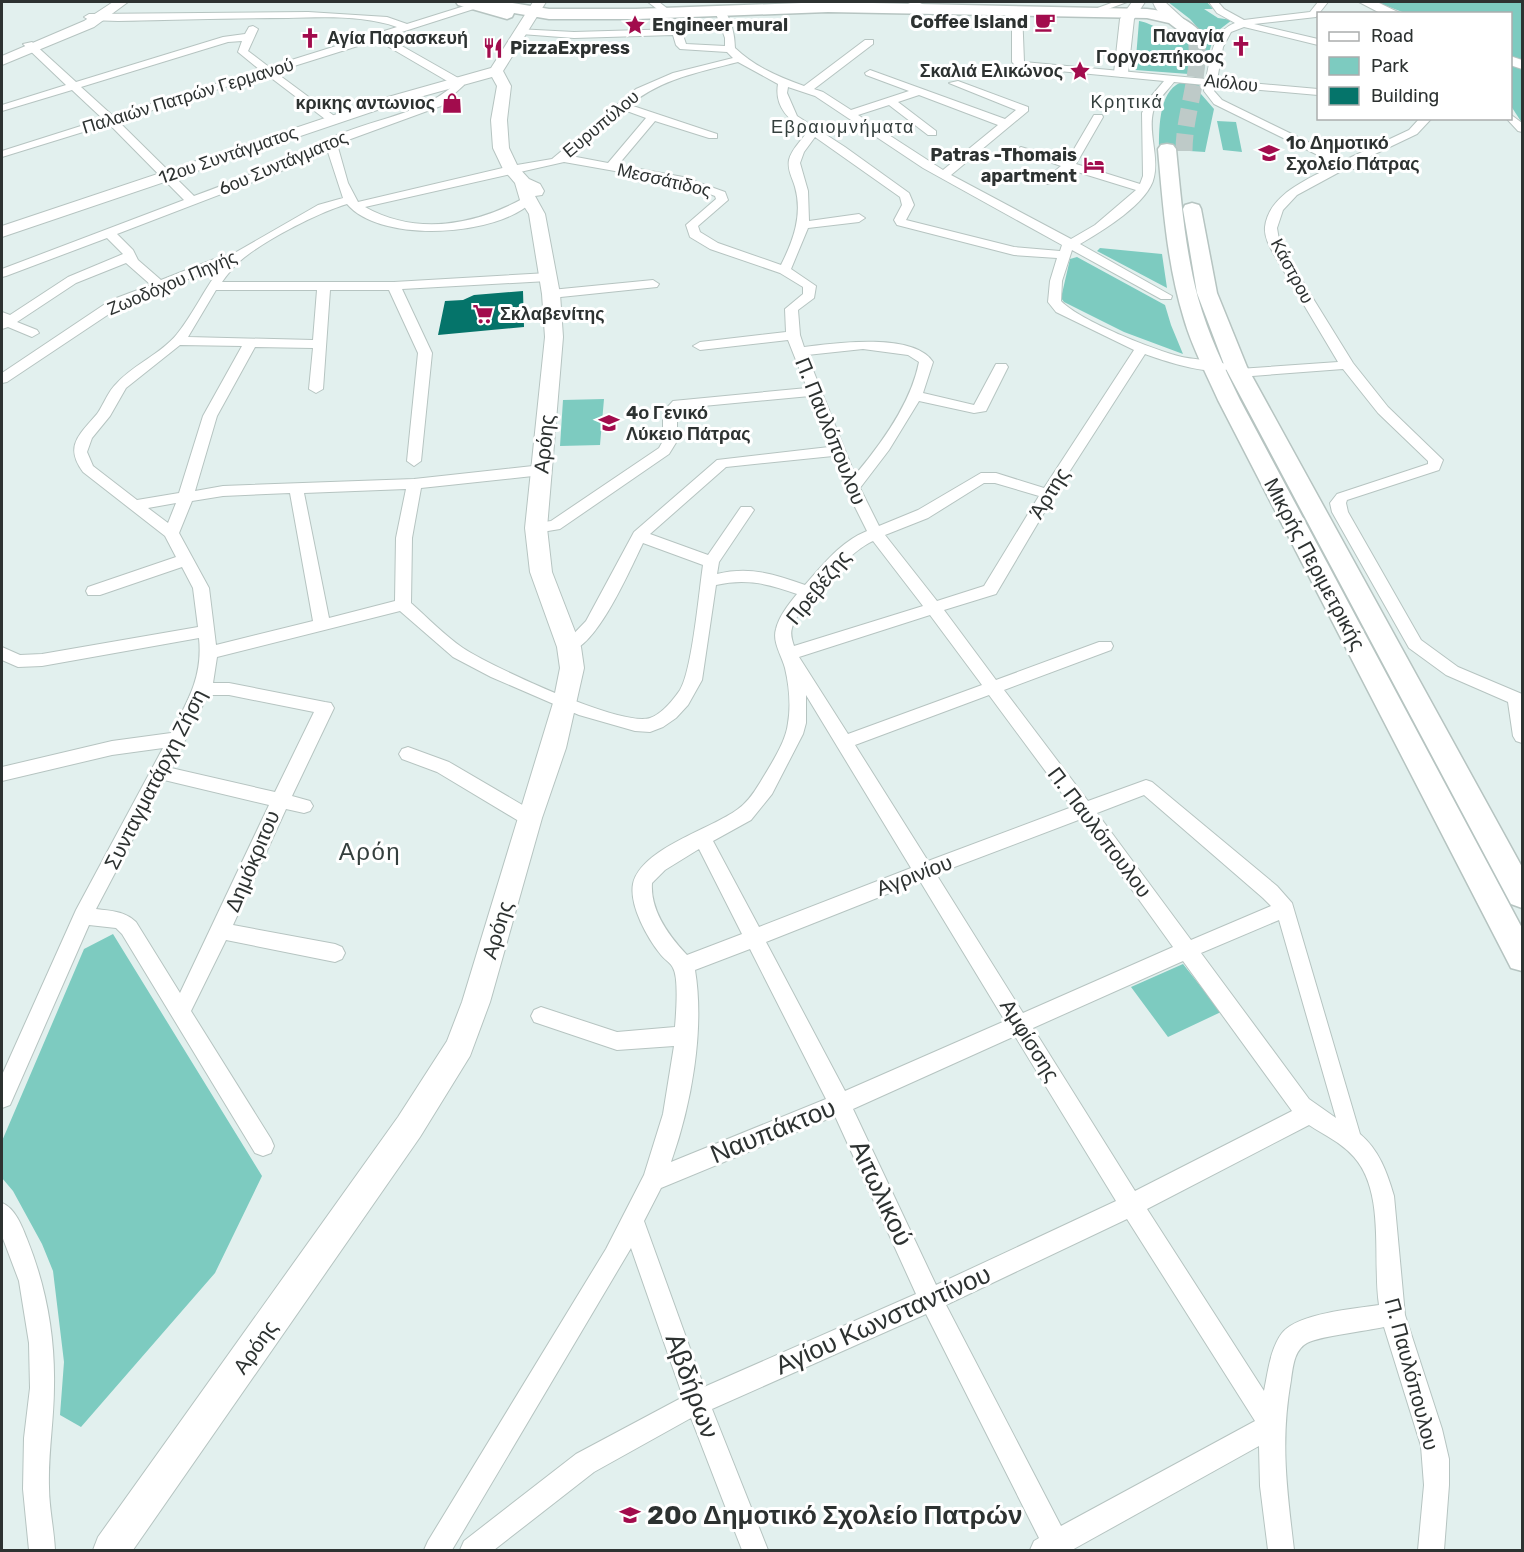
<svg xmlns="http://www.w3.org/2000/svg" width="1524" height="1552" font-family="Rubik,sans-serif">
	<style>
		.green { fill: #7dcbc0 }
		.building { fill: #05746a }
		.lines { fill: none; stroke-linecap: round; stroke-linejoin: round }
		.primary-tunnel { stroke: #becac8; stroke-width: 17; stroke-dasharray: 17 8; stroke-linecap: butt }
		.street-casing { stroke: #b6c4c1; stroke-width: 2 }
		.secondary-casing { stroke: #b6c4c1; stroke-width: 2 }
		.primary-casing { stroke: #b6c4c1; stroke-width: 3 }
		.street { fill: #fff; fill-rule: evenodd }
		.secondary { fill: #fff; fill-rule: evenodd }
		.primary { fill: #fff; fill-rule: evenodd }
		.labels { text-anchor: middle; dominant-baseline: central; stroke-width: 6; stroke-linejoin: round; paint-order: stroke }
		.far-poi-label { font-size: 18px; font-weight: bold; fill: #2d3231; stroke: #fff; text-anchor: start }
		.far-street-label { font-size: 18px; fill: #2d3231; stroke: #fff }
		.far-neighbourhood-label { font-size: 18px; letter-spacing: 1.5px; fill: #343f3d; stroke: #fff }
		.street-label { font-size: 21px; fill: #2d3231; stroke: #fff }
		.quarter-label { font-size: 24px; letter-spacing: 1.5px; fill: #343f3d; stroke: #fff }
		.near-street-label { font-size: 26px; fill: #2d3231; stroke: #fff }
		.near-poi-label { font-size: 26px; font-weight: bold; fill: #2d3231; stroke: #fff; text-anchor: start }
	</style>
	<rect width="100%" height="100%" fill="#e2f0ee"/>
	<path class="green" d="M1168 2H1207L1213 9H1204L1218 18 1232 20 1215 33 1202 75 1135 70 1139 21C1147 22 1166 31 1171 37L1204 35 1190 19Z
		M1376 2H1522V61L1511 56 1510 14 1405 13Z
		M1510 64 1522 69V123L1511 106Z
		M1185 81 1199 84 1201 94 1214 109 1205 152 1159 149C1159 126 1159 87 1185 81Z
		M1217 121 1236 122 1242 152 1223 150Z
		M1100 248 1162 254 1167 288 1097 251Z
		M1077 257 1165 305 1171 325 1183 354 1124 332 1064 302 1061 298 1070 259Z
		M604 399 600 445 560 446 563 400Z
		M113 934 262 1176 215 1273 81 1427 60 1415 64 1362 53 1271 42 1244 13 1191 2 1178V1141L84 949Z
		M1183 964 1221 1012 1168 1037 1131 987Z"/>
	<path class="building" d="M523 291 524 327 438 335 445 301 463 300 474 295Z"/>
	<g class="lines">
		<path class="primary-tunnel" d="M1184 151C1184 113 1202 74 1196 36"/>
		<g class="street-casing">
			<path id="street" d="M648 2H659L673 13 665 15Z
				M906 2H918L932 9 924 11Z
				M1114 2H1127L1097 13 1092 10Z
				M1209 2H1218L1224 9 1244 20 1310 12 1318 2H1328L1316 17 1254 24 1318 39V45L1244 27 1231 32 1223 47 1217 80 1318 89V95L1215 86 1214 91 1222 100 1345 160 1409 130 1420 118H1432L1417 134 1354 164 1356 167 1354 169H1345L1297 195 1283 210 1277 228 1279 240 1288 258 1353 363 1388 407 1443 460 1439 470 1347 500 1346 503 1348 512 1421 640 1458 667 1522 694V743L1516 741 1513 736 1508 702 1446 675 1409 648 1332 512 1330 503 1337 494 1428 464V461L1378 413 1343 369 1239 377 1232 373 1239 369 1338 362 1276 258C1271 249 1264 238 1265 227 1269 193 1310 179 1336 164L1214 104 1204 91 1205 85 1174 82C1167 91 1156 101 1153 112 1148 133 1159 156 1154 177 1149 203 1102 231 1080 244L1172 296 1171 299H1161L1072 250 1062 281 1061 301C1080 321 1154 350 1182 357 1194 360 1224 360 1231 367 1218 379 1161 360 1145 354L1055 494 996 594 944 610 996 680 1099 642H1111L1113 646 1111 650 1004 690 1088 801 1146 780 1152 782 1277 886 1292 903 1360 1134C1379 1150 1387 1172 1394 1196L1405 1315 1442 1429 1449 1459V1485L1444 1550H1418L1424 1485 1421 1446 1384 1327C1367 1331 1320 1336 1307 1343 1294 1350 1293 1367 1291 1380 1280 1442 1287 1490 1294 1550H1268L1260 1486 1259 1446 1072 1550H1030L1034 1541 1039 1538 926 1314 712 1409 768 1550H742L691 1418 594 1472 494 1550H460L464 1541 576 1454 683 1397 631 1248 452 1550H424L428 1541 606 1249 644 1175 663 1114 674 1046 617 1050 534 1022 531 1016 534 1010 541 1007 617 1032 675 1027C676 1015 679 978 673 968 671 963 665 960 661 955 648 939 629 906 633 884 641 848 712 829 738 809 748 802 755 791 761 781 771 764 786 742 788 723 791 706 789 685 785 668 782 656 772 642 776 629 779 616 789 604 797 594 769 584 746 578 716 585L702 680 688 705 676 718 663 727 650 732 635 731 579 715 491 677 453 657 400 611 217 657 213 683H229L325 702 331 703 334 708 292 796 310 801 313 806 310 811 304 813 286 809 233 925 335 944 342 947 345 953 342 959 335 962 226 940 191 1011 271 1139 274 1146 271 1153 263 1156 255 1153 122 934 116 928 89 925 10 1105 2 1108V1075L76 910 163 748 112 755 2 781V767L112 741 171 733C188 701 203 676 199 638L42 666 18 667 2 660V647L20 655 42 654 198 627 193 588 182 567 100 595H88L86 591 88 587 176 557 165 536 83 472C64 446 79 435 97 414 104 404 108 391 117 383 134 364 161 354 177 334 194 313 205 287 223 265L121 306 7 382 2 383V373L111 300 151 285 126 263 76 283 17 322 37 330 39 333 32 337 8 327 2 329V312L10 315 68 277 123 254 107 238 6 276 2 277V269L184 200 109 124 2 157V151L103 119 72 90 2 111V105L66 85 23 44 32 42 76 82 223 37 245 34 249 27 253 26 258 29 248 51 269 67 397 27C364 15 323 17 288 18 231 18 174 20 118 21L89 20 84 17 89 14 308 12 387 17 407 24 474 3H480V7L386 37 460 79 464 85 441 106 337 144 348 183 358 202 511 166 552 159 636 89 673 73 733 58 727 52 680 49 676 45 673 35 574 38 521 34 516 31 517 29 574 32 677 29 682 32 686 44 725 46V38L715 11 720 8C731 13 735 37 735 48 755 67 779 77 804 86L865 40H873V44L814 89 823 92 851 110 909 91 866 75 865 73 870 70 1005 119 1016 110 949 83 958 81 1028 107V111L951 175 1071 239 1095 225 1136 190 1071 170 1052 184H1044V180L1061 166 1015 150 1021 147 1067 161 1094 115H1102L1103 117 1076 164 1140 184 1143 176 1142 113 1148 100 1164 81 1017 67 1012 62V10L1017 7 1022 10 1024 62 1206 79C1211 57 1212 32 1235 23L1217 13ZM377 40 454 85C419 116 370 119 329 139 284 161 241 179 194 196L118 121 266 74 329 122H337V118L275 72ZM242 41 238 52 260 70 113 116 81 87 228 42ZM738 62 778 84C774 107 790 121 807 132 801 141 791 150 789 160 787 170 793 179 795 187 803 215 793 241 781 265L718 243 700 232 698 226 728 200 725 192 683 177 618 165 655 121 709 138H717V134L630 105C660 79 700 72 738 62ZM788 87 815 96 923 168 1062 245 1060 251 1014 247 906 220 914 205 909 193 845 147 797 116 787 93ZM919 95 998 125 943 170 858 115 889 105 928 135H936V131L898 102ZM624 110 646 118 608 163 571 156ZM815 137 900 197 902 205 894 220 897 225 1014 255 1057 258 1050 281 1048 302 1056 312 1134 350 1044 488 996 473H981L918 510 879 526 860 488 889 450 919 401 974 413 986 411 1008 367 1006 364H996L974 405 923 393 933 362C914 332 835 343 804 347L800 335 798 310 814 298 816 286 791 269 808 228 859 222 865 218 859 214 809 221 808 191 800 163 804 152ZM327 149 343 198 318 205 231 255 222 256 161 280 138 260 133 250 117 234 279 172ZM564 162 677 182 715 196 716 199 686 225 690 237 710 249 780 273 803 287V294L785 309 786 332 700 342 693 346 700 350 788 340 807 388 673 401 663 412V441L659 448 551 521 531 524 528 528 531 532 536 533 560 529 669 454 677 441V413L682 408 810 396 829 447 717 460 634 532 586 621 561 647 563 651C592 660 632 565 643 543L703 565C699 592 692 671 680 690 673 700 662 714 650 718 621 727 490 666 463 648 444 635 428 618 411 603L412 538 421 488 542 475 549 470 547 467 542 465 414 479 223 486 195 491 217 416 255 347 313 348 309 389 316 393 323 389 330 290H389L418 353 407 461 414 466 421 461 432 353 402 289 548 281 554 277 548 273 394 282H222C227 275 233 267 240 261 263 241 317 213 347 204 381 244 499 237 534 200L528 196 524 198C475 225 417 236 365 207ZM216 290H317L313 340 188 337ZM180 345 242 346 203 416 179 493 137 500 93 466 87 452 92 438 110 416 126 388ZM863 349 908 355 919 362C911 403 882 443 855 475L807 355ZM833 456 845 487 867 531C840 542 824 564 805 585 775 574 749 566 717 574L719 562 754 510 751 507H741L708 555 650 534 726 467ZM984 483H995L1039 496 984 586 937 601 885 535 928 518ZM406 489 396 538 395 601 329 618 304 493ZM290 493 313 621 216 645 209 588 179 533 192 501 223 496ZM176 503 168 523 148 508ZM873 541 923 606 794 646C792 640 790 634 792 628 799 605 851 550 873 541ZM930 615 982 685 848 734 799 657ZM208 695H229L314 712 275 792 171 768ZM806 695 911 868 759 927 713 841 751 820 772 794 803 734 806 723ZM989 695 1072 807 928 861 855 745ZM164 780 269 805 180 993 136 922C124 911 112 911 96 909ZM1144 795 1263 898 1271 906 1191 940 1097 813ZM1081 819 1173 947 1023 1013 936 874ZM699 849 742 934 687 955C669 936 650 911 652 883L665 870ZM920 881 1005 1021 845 1091 766 942ZM1279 920 1336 1118 1309 1099 1201 953ZM750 949 826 1099 671 1162C691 1106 705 1030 695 970ZM1183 961 1292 1111 1135 1191 1033 1028ZM1015 1036 1116 1201 936 1285 853 1109ZM835 1116 916 1294 704 1387 644 1221 661 1188ZM1309 1125C1324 1135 1342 1143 1354 1157 1386 1193 1372 1260 1379 1305 1354 1309 1298 1313 1282 1333 1270 1349 1268 1372 1264 1391L1147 1209ZM1127 1219 1255 1421 1061 1526 946 1305Z
				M1510 114 1522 123V132L1518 131 1506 118H1510Z
				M653 280 659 284 657 287 551 298 545 294 551 290Z
				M408 747 449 762 536 813 538 818 536 823 529 825 522 823 437 772 402 759 399 754 402 749Z
				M2 1203C15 1208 22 1226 27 1239 46 1286 55 1336 54 1386 54 1420 48 1453 49 1487 49 1508 54 1529 55 1550H29L23 1489 24 1438 30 1388 29 1343 19 1281 2 1236Z"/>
		</g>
		<g class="secondary-casing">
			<path id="secondary" d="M113 2H128L94 27 2 65V56L84 21Z
				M533 2H546L503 71 511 86 507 120 509 148 518 167 529 179 540 184 544 191 542 195 535 196 545 214 560 294 563 337 547 528 552 572 581 647 584 668 566 748 542 818 490 1002 470 1056 420 1137 133 1550H93L98 1537 398 1117 447 1041 462 1002 553 703 560 668 557 647 530 572 525 528 545 337 542 294 529 214 520 200 515 183 503 169 493 148 491 120 497 86 492 77 398 103 2 237V226L388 97 491 68Z
				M1132 2H1145L1134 19 1128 73 1121 77 1114 73 1120 19Z
				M1153 2H1165L1190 25 1188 28C1176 31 1156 13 1153 2Z
				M1359 2H1377L1402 14H1382Z
				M1510 56 1522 60V69L1510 65Z"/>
		</g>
		<g class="primary-casing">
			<path id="primary" d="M456 2H506L549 9H636L828 2 1147 9C1168 11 1190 18 1204 36L1202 39H1190L1169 23 1147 18 828 12 636 19H549L514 13 512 17 507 19 458 5Z
				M1167 144 1173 145 1176 149C1181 199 1185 250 1198 298 1208 334 1224 367 1240 400L1522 928V971L1511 968 1218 400C1206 373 1192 347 1184 319 1167 264 1163 206 1158 149L1161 145Z
				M1192 203 1199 205 1201 209 1217 293 1247 367 1522 867V908L1511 904 1225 367 1197 293 1183 209 1185 205Z"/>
		</g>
		<use href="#street" class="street"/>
		<use href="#secondary" class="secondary"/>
		<use href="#primary" class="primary"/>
	</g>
	<defs>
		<g id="cafe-bare" transform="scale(1.62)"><path d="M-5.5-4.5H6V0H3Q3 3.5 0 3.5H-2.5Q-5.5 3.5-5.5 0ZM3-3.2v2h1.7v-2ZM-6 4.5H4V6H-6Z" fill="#a20c4d" stroke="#fff" stroke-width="2.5" paint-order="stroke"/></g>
		<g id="sight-bare" transform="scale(1.62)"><path d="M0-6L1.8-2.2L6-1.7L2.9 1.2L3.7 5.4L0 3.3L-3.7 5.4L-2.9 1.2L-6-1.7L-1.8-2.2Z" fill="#a20c4d" stroke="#fff" stroke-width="2.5" paint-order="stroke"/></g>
		<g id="church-bare" transform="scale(1.62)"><path d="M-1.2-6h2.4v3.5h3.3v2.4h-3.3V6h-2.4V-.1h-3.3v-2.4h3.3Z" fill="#a20c4d" stroke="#fff" stroke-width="2.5" paint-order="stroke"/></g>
		<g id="restaurant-bare" transform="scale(1.62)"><path d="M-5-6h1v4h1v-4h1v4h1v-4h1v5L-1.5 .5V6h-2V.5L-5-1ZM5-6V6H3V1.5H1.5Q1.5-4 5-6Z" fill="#a20c4d" stroke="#fff" stroke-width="2.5" paint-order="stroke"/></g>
		<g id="shop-bare" transform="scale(1.62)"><path d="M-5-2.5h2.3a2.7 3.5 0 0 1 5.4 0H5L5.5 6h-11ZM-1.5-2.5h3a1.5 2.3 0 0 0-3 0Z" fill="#a20c4d" stroke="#fff" stroke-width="2.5" paint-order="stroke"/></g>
		<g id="school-bare" transform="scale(1.62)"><path d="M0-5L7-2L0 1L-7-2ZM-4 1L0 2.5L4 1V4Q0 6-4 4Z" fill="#a20c4d" stroke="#fff" stroke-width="2.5" paint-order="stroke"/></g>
		<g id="hotel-bare" transform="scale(1.62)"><path d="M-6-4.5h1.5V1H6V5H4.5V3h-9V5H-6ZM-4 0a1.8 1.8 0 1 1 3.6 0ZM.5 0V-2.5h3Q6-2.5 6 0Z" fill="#a20c4d" stroke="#fff" stroke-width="2.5" paint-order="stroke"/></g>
		<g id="supermarket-bare" transform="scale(1.62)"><path d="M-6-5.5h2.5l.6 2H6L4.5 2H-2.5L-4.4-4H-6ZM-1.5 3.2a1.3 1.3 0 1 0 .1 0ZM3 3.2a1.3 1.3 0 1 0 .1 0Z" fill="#a20c4d" stroke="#fff" stroke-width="2.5" paint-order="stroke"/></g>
	</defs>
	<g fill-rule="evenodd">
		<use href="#cafe-bare" x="1045" y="22"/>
		<use href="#sight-bare" x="635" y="25"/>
		<use href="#church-bare" x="310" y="38"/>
		<use href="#church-bare" x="1241" y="46"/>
		<use href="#restaurant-bare" x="493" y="48"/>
		<use href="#sight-bare" x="1080" y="71"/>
		<use href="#shop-bare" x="452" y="103"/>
		<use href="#school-bare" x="1269" y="153"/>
		<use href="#hotel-bare" x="1094" y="165"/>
		<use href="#supermarket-bare" x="483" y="314"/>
		<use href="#school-bare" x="609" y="423"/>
		<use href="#school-bare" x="630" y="1515"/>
	</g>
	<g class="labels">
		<g class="far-poi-label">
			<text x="1028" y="22" text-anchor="end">Coffee Island</text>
			<text x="652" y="25">Engineer mural</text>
			<text x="1224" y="36" text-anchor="end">Παναγία<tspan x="1224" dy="21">Γοργοεπήκοος</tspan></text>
			<text x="327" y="38">Αγία Παρασκευή</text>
			<text x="510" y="48">PizzaExpress</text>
			<text x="1063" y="71" text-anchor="end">Σκαλιά Ελικώνος</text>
			<text x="435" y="103" text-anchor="end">κρικης αντωνιος</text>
			<text x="1286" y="143">1ο Δημοτικό<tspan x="1286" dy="21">Σχολείο Πάτρας</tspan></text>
			<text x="1077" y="155" text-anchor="end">Patras -Thomais<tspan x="1077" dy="21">apartment</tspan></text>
			<text x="500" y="314">Σκλαβενίτης</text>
			<text x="626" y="413">4ο Γενικό<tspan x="626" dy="21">Λύκειο Πάτρας</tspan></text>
		</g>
		<g class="far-street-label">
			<text transform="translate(1231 83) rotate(6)">Αιόλου</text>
			<text transform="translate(188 96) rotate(-17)">Παλαιών Πατρών Γερμανού</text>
			<text transform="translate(601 124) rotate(-40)">Ευρυπύλου</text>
			<text transform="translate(228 155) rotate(-19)">12ου Συντάγματος</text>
			<text transform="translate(283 163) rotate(-23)">6ου Συντάγματος</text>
			<text transform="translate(664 180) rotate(13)">Μεσσάτιδος</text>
			<text transform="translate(1292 271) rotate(62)">Κάστρου</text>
			<text transform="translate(172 283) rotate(-23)">Ζωοδόχου Πηγής</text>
		</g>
		<g class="far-neighbourhood-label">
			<text x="1127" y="102">Κρητικά</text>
			<text x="843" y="127">Εβραιομνήματα</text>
		</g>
		<g class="street-label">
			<text transform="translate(831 431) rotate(68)">Π. Παυλόπουλου</text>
			<text transform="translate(544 444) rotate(-84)">Αρόης</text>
			<text transform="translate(1049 493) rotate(-58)">Άρτης</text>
			<text transform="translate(1315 564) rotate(62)">Μικρής Περιμετρικής</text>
			<text transform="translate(818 587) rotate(-51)">Πρεβέζης</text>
			<text transform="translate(155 779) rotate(-63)">Συνταγματάρχη Ζήση</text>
			<text transform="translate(1100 832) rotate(53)">Π. Παυλόπουλου</text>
			<text transform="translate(252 861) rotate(-67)">Δημόκριτου</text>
			<text transform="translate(914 875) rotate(-21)">Αγρινίου</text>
			<text transform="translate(497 930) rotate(-73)">Αρόης</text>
			<text transform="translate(1030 1040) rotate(58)">Αμφίσσης</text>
			<text transform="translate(255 1347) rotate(-55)">Αρόης</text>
			<text transform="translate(1412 1374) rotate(75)">Π. Παυλόπουλου</text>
		</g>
		<g class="quarter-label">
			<text x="370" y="852">Αρόη</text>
		</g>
		<g class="near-street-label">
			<text transform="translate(773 1131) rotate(-22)">Ναυπάκτου</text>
			<text transform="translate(881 1193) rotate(65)">Αιτωλικού</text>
			<text transform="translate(883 1320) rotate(-24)">Αγίου Κωνσταντίνου</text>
			<text transform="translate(692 1386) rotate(70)">Αβδήρων</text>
		</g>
		<g class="near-poi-label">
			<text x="647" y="1515">20ο Δημοτικό Σχολείο Πατρών</text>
		</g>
	</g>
	<rect width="1524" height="1552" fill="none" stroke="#2d3231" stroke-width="6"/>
	<rect x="1317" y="12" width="195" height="108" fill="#ffffff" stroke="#abadad" stroke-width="1.5"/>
	<rect x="1329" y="32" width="30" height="9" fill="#ffffff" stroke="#abadad" stroke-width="1.5"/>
	<text x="1371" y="42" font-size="18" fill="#2d3231">Road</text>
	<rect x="1329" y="57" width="30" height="18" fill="#7dcbc0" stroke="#abadad" stroke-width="1.5"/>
	<text x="1371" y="72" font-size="18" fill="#2d3231">Park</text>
	<rect x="1329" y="87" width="30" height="18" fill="#05746a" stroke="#abadad" stroke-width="1.5"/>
	<text x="1371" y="102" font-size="18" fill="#2d3231">Building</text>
</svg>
